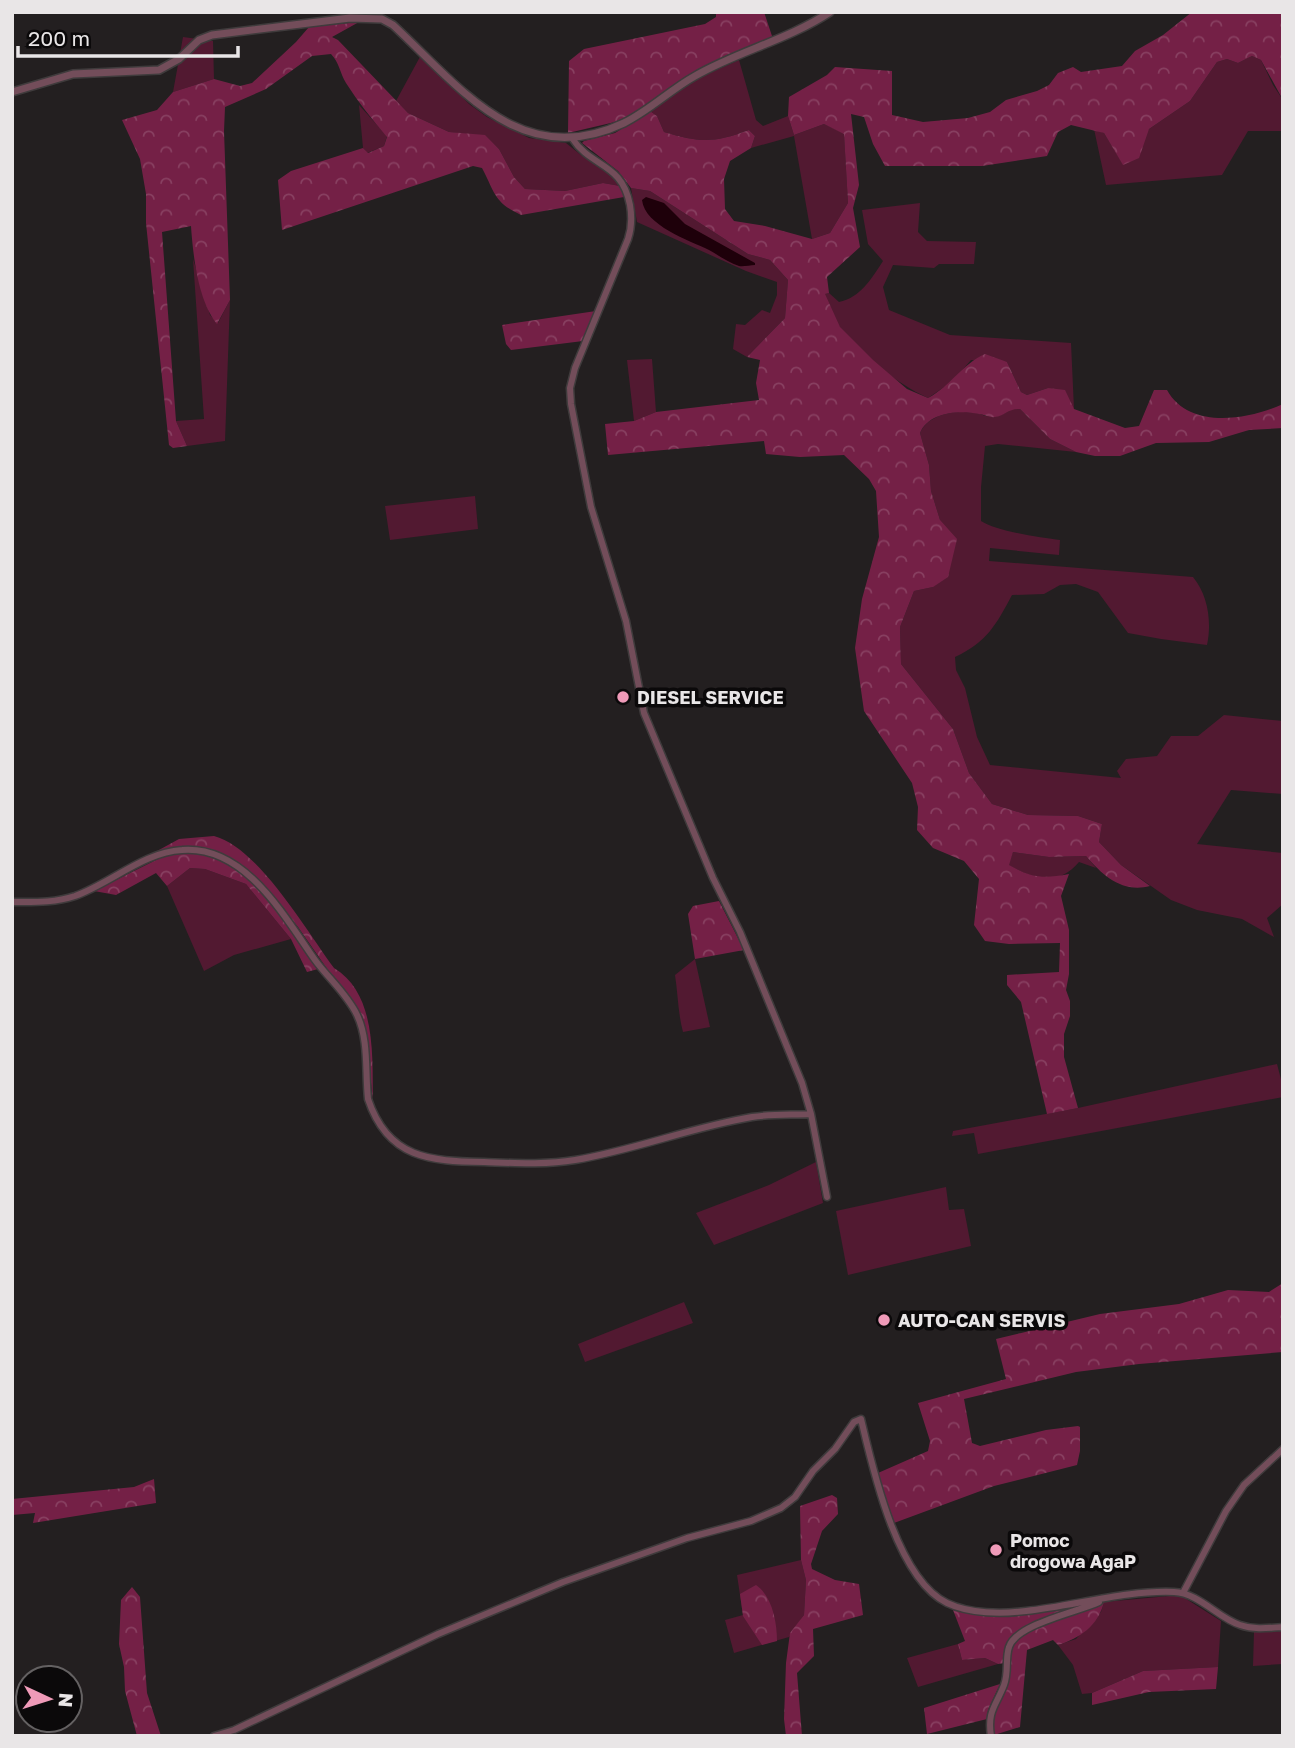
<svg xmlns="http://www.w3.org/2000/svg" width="1295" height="1748" font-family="'Golos Text',sans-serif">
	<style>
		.grass { fill: #521931 }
		.forest { fill: url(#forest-crowns) }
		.water { fill: #1e000a }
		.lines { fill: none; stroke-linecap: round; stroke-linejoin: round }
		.minor-casing { stroke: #3f3b3c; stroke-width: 9 }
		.tertiary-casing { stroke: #3f3b3c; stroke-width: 10 }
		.minor { stroke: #734d5a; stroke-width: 6 }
		.tertiary { stroke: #734d5a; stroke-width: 7 }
		.poi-dot { fill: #ef9ab8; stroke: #0b090a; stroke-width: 2.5 }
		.labels { text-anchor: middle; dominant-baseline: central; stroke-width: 7; stroke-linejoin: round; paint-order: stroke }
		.poi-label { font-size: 18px; font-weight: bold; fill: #e9e6e7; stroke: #0b090a; text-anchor: start }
	</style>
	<defs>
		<pattern id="forest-crowns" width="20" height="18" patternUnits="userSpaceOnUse" patternTransform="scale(1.75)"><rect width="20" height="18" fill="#742046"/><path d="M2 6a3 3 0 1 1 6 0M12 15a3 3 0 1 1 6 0" fill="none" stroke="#884061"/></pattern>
	</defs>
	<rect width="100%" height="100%" fill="#231f20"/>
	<path class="grass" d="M183 37 213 41 214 79 173 92Z
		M421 55 469 104 487 117 529 138 566 143 581 155 616 179 620 186 603 183 565 191 525 189 514 177 499 149 485 136 449 132 408 113 396 101Z
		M1252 56 1261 60 1273 85 1283 100V131H1248L1222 175 1106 185 1094 129 1104 133 1123 164 1149 129 1190 101 1217 62 1227 59 1238 63Z
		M739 60 756 120 763 126 788 116 794 135 824 124 844 133 848 203 830 233 812 239 794 136 751 148 755 136 749 130C714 143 700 143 664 132L657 116 650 111 694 80Z
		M359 105 387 136 384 146 367 153 363 148Z
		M631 188 650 191 748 254 770 260 788 280 785 318 747 357 733 349 736 324 745 325 762 310 770 313 777 295V282L746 271 637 222Z
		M920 203 918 232 927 241 976 242 974 264H939L934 268 893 265 883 287 889 310 950 335 1071 343 1074 409 1048 388 1027 395 1021 392 1007 362 971 360 953 381 928 398C896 383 864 357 841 329 834 320 829 305 824 294L829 293 839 302C860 298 872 278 883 261L868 244 862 210Z
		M193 259 210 315 218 323 230 300 225 441 187 446 176 421 204 419Z
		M652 359 656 412 634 421 627 360Z
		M1014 408 1020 409 1050 439 1076 452 998 444 985 446 981 487V521C996 531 1041 538 1060 540L1059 555 990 548 989 561 1193 577C1208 595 1212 622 1207 645L1161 639 1128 633 1098 592 1076 584 1060 585 1044 594 1012 595C996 625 987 642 955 657L956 670 965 688 977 737 990 765 1121 778 1117 771 1126 759 1157 756 1171 736H1198L1224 715 1283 721V794L1231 790 1197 844 1283 853V904L1267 918 1274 937 1242 919 1197 910 1171 900 1121 865 1099 842 1102 824 1078 816 1028 815 992 804 969 773 953 729 901 664 900 627 914 591 933 587 940 520 931 491 929 465 920 433C929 413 957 410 976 413 981 414 987 417 993 417 999 417 1008 411 1014 408Z
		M475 496 478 529 390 540 385 506Z
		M1013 852 1049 857 1086 856 1096 868 1079 862C1058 887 1034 879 1008 865Z
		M190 868 205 869 246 884 291 939 234 955 204 971 167 886Z
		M695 959 710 1027 683 1032C678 1014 678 994 675 975Z
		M1277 1064 1283 1087V1097L978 1154 974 1133 952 1136 953 1131 1078 1108Z
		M816 1162 823 1203 714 1245 696 1213 769 1185Z
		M946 1187 949 1210 964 1209 971 1246 848 1275 836 1211Z
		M684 1302 693 1323 585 1362 578 1344Z
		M801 1560 806 1580 804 1615 789 1637 734 1653 725 1620 743 1615 737 1575Z
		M1180 1595 1221 1621 1218 1667 1143 1671 1092 1693 1082 1694 1073 1665 1058 1645 1076 1639 1101 1612 1104 1602Z
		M1283 1631V1664L1253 1666 1254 1632Z
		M958 1644 962 1660 985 1658 998 1664 918 1687 907 1658Z"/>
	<path class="forest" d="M716 12H764L773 39 692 73 642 110 615 122 568 133 569 61 584 49 705 24 716 17Z
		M1192 12 1283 14V100L1261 60 1252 56 1238 63 1227 59 1217 62 1190 101 1149 129 1139 158 1123 165 1104 133 1071 125 1058 132 1047 156 982 166H885L873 144 864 117 851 114 859 185 853 208 860 247 827 277 829 293 825 294 840 327 873 360 907 389 928 398C951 386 962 364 985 354L1007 362 1021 392 1027 395 1048 388 1065 390 1074 409 1125 428 1139 426 1154 390H1167C1189 430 1248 420 1283 404V428L1249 430 1209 442 1156 443 1120 456H1095L1076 452 1050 439 1020 409C1009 408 1004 416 995 417 990 418 983 414 979 414 959 410 929 412 920 433L929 465 931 491 940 520 957 539 948 577 933 587 914 591 900 627 901 664 953 729 969 773 992 804 1028 815 1078 816 1102 824 1099 842 1121 865 1150 886C1123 893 1104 877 1086 856L1049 857 1013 852 1009 865C1032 878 1043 879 1069 874L1061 896 1069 930V974L1066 990 1070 1001V1016L1064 1034V1057L1078 1108 1047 1114 1021 1002 1007 985V975L1059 972 1060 943 1009 944 985 941 974 925 979 879 964 861 933 848 917 830 918 807 912 783 864 711 855 648 862 599 879 537 876 491 869 479 844 455 800 457 766 454 764 441 608 455 605 424 634 421 656 412 759 400 756 383 760 360 747 357 785 318 788 280 770 260 748 254 650 191 631 188 618 171 582 143 584 141 615 133 650 111 657 116 664 132C700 143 714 143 749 130L755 136 751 148 730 161 724 179 725 209 734 221 765 226 812 239 830 233 848 203 844 134 824 124 794 135 788 116 789 97 827 75 835 67 892 71V115L923 122 968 118 990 112 1006 100 1037 91 1049 85 1058 73 1073 67 1081 72 1122 66 1135 51 1163 35Z
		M359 22 332 37 338 40 408 113 449 132 485 135 499 149 514 177 525 189 565 191 603 183 620 186 624 197 521 215C493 202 495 192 482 168L473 166 282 230 278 180 291 171 363 148 368 153 384 146 387 137C372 119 358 102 346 83 340 73 339 62 331 54L312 56 266 89 225 107 224 131 230 300 217 324C198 301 193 255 191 226L162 232 176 421 187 446 173 448 169 445 146 223V194L140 159 122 120 157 110 173 92 214 79 240 86 252 83 296 42 309 27Z
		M596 311 583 341 511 350 506 344 502 325Z
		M214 836C258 847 307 932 334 968 377 994 372 1057 373 1100L364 1022 298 927 265 888 208 850 180 847 148 856 179 839Z
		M179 853C186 854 194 853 201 854 253 865 291 928 318 969L307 972 291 939 246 884 205 869 190 868 167 886 156 873 116 895 94 891 160 858Z
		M719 901 744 950 695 959 688 914 693 906Z
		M1283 1283V1352L1139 1364 1076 1372 964 1399 972 1443 980 1446 1046 1430 1078 1426 1080 1427V1451L1077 1465 994 1486 894 1523 878 1473 928 1451 930 1441 918 1403 1006 1379 996 1339 1100 1314 1179 1304 1228 1290 1269 1292Z
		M154 1479 156 1503 33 1523 35 1513 12 1515V1499L134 1487Z
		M832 1495 837 1498 838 1514 822 1531 811 1564 812 1569 835 1580 859 1584 863 1615 813 1629 814 1656 797 1673 802 1736H786L784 1719 786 1663 790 1633 804 1615 806 1580 801 1560 800 1506Z
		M756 1585C772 1596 777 1622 777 1641L762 1645 743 1616 740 1594Z
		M132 1587 140 1597 147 1693 161 1736H137L125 1691 124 1667 119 1644 121 1600Z
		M1104 1602C1098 1626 1080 1638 1058 1645L1053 1640 1027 1650 1020 1727 994 1735 993 1716 1001 1696 1005 1663 998 1664 985 1658 962 1660 958 1644 965 1641 953 1610 980 1614 1021 1615Z
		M1218 1667 1216 1689 1149 1692 1092 1705V1693L1143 1671Z
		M1000 1684 988 1710 987 1719 927 1734 924 1708Z"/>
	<path class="water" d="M646 197 664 203 685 224 755 263V265C750 265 743 267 739 266 729 263 718 255 709 250 689 240 645 226 642 200Z"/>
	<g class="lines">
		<g class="minor-casing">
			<path id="minor" d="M572 138C591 168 622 162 630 205 632 217 632 227 628 239L575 368 570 388 571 404 591 507 626 621 644 713 713 878 740 932 802 1083 811 1114 827 1197
				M12 902C34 902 54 903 75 896 111 883 144 852 182 850 245 845 284 916 315 960 328 978 347 994 357 1015 369 1040 365 1072 368 1099 388 1159 430 1161 484 1162 514 1163 545 1165 575 1160 635 1150 692 1127 752 1117 771 1114 791 1115 811 1114
				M1183 1593 1226 1511 1244 1485 1283 1449
				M214 1736 234 1730 438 1634 563 1582 687 1538 751 1521 781 1508 795 1497 813 1471 835 1449 854 1422 861 1419C873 1470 897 1579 947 1603 970 1614 1002 1614 1026 1611 1074 1606 1126 1590 1174 1592 1199 1593 1218 1618 1240 1625 1254 1630 1269 1628 1283 1627
				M991 1736C987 1711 996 1706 1004 1685 1009 1672 1005 1659 1009 1647 1016 1624 1078 1612 1099 1602"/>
		</g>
		<g class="tertiary-casing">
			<path id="tertiary" d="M12 92 73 74 159 70 179 59 199 40 212 35 350 18 382 19 393 25C460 87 521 172 624 123 650 110 670 90 695 76 738 51 788 40 830 12"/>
		</g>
		<use href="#minor" class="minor"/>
		<use href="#tertiary" class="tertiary"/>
	</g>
	<g class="poi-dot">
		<circle cx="623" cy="697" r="7"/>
		<circle cx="884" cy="1320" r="7"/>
		<circle cx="996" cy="1550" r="7"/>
	</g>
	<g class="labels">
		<g class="poi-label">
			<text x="637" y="697">DIESEL SERVICE</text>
			<text x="898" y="1320">AUTO-CAN SERVIS</text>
			<text x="1010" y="1540">Pomoc<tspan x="1010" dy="21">drogowa AgaP</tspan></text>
		</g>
	</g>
	<rect width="1295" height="1748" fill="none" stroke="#e9e6e7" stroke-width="28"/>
	<g transform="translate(49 1699) rotate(94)"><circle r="33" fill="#0b090a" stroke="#646162" stroke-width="2"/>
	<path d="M0-5L12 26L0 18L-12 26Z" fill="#ef9ab8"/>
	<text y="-10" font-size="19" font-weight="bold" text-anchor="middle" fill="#e9e6e7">N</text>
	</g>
	<path d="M18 46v10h220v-10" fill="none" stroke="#e9e6e7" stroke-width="3.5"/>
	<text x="28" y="46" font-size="21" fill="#e9e6e7" stroke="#0b090a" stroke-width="5" paint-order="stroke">200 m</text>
</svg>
